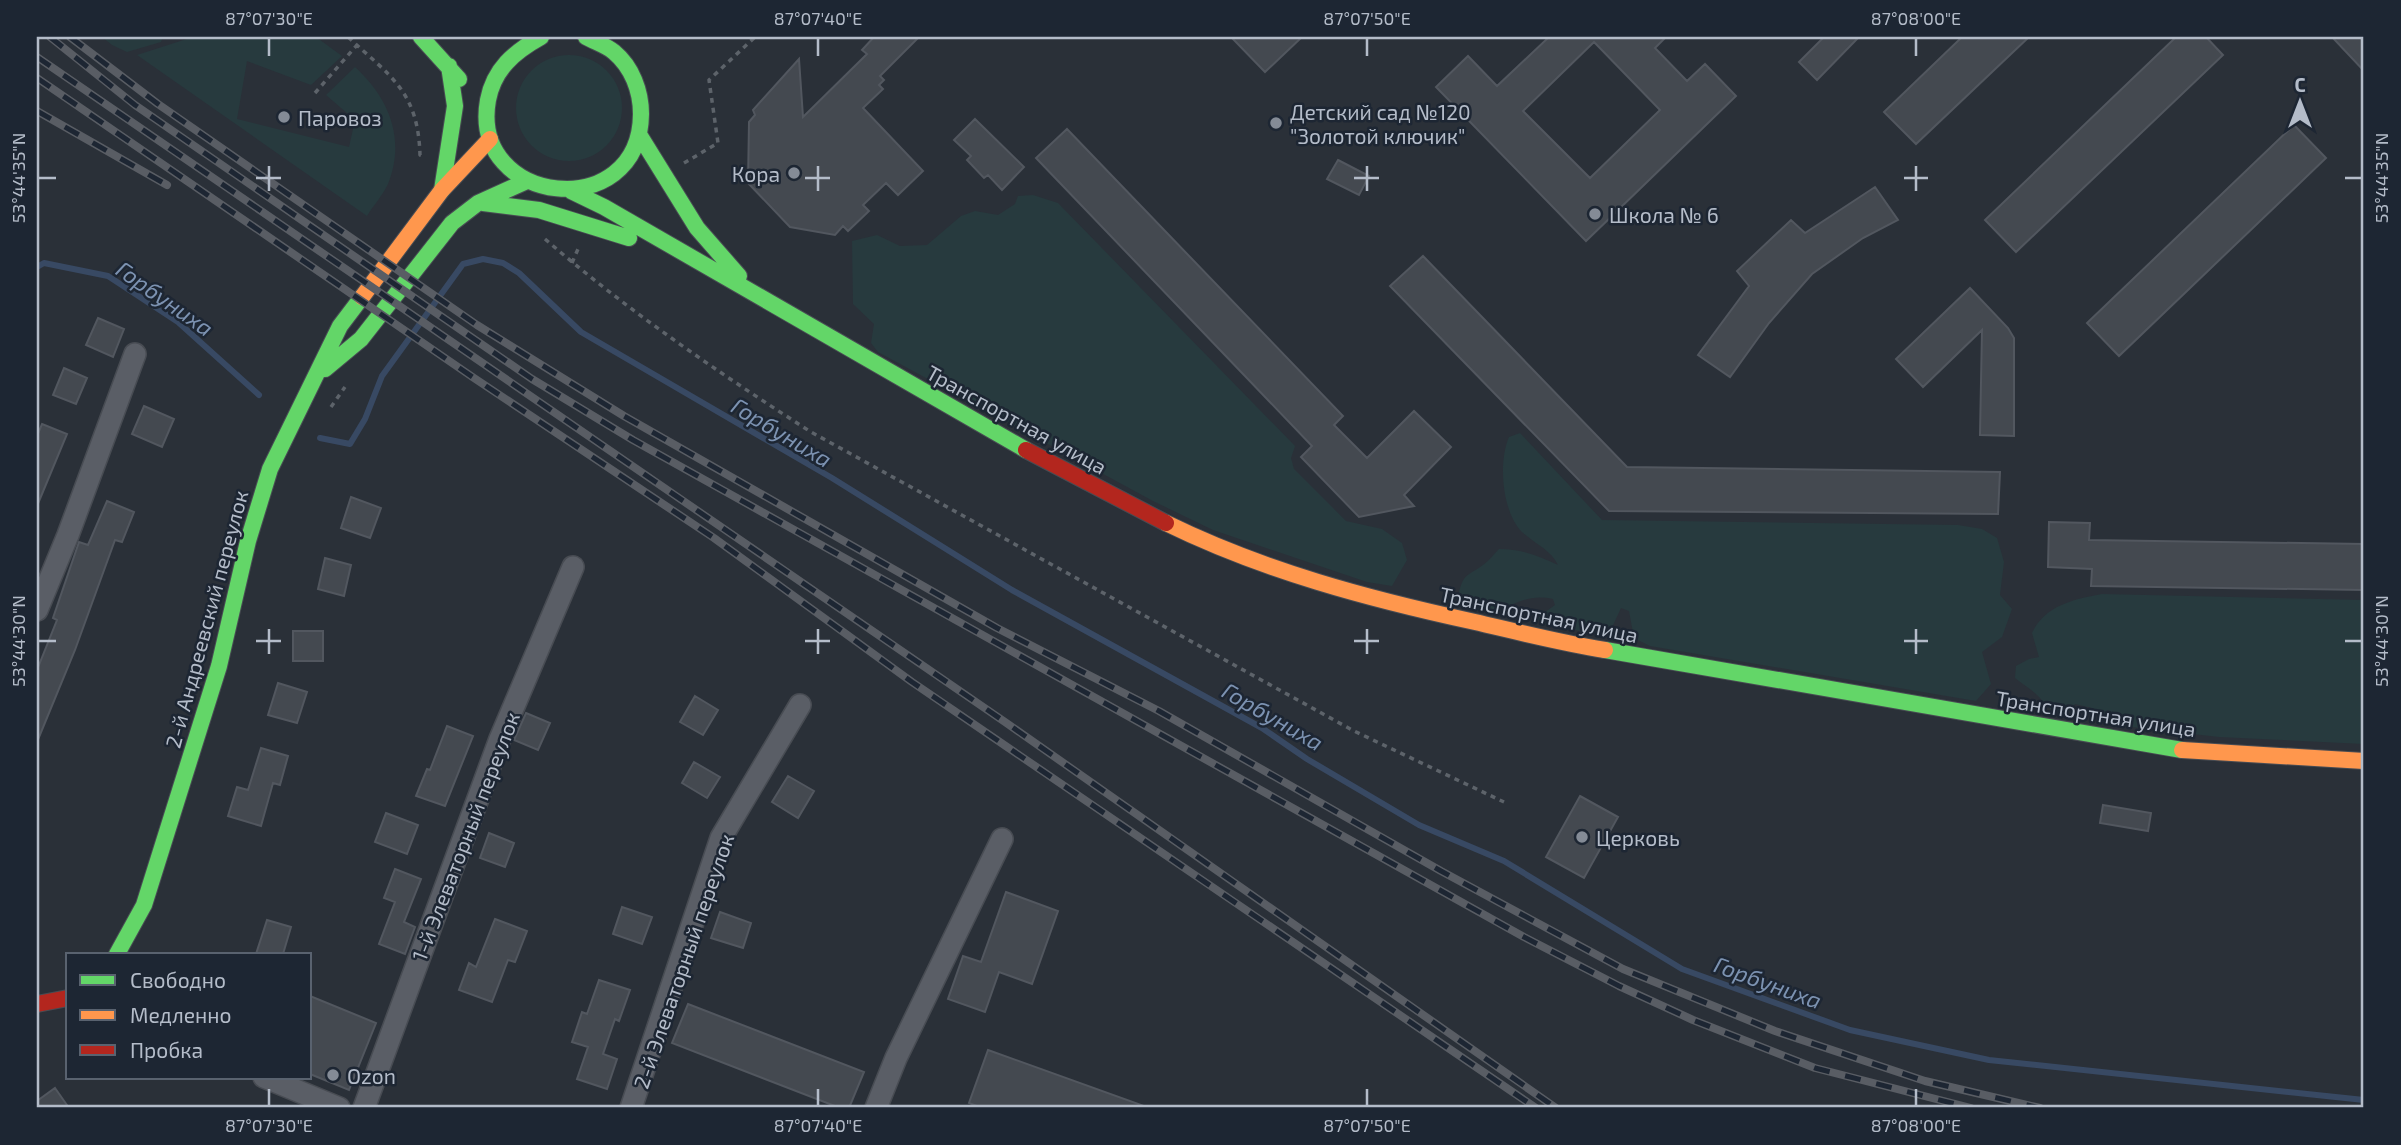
<svg xmlns="http://www.w3.org/2000/svg" width="2401" height="1145" font-family="'Exo 2',sans-serif">
	<style>
		.green { fill: #273a3e }
		.lines { fill: none; stroke-linecap: round; stroke-linejoin: round }
		.stream { stroke: #384963; stroke-width: 6 }
		.building { fill: #444950; stroke: #52575f; stroke-width: 2; fill-rule: evenodd }
		.street-casing { stroke: #484c53; stroke-width: 24 }
		.fast-casing { stroke: #484c53; stroke-width: 18 }
		.slow-casing { stroke: #484c53; stroke-width: 18 }
		.jam-casing { stroke: #484c53; stroke-width: 18 }
		.path { stroke: #5d636a; stroke-width: 3.5; stroke-dasharray: 5 5; stroke-linecap: butt }
		.street { stroke: #5a5e66; stroke-width: 21 }
		.fast { stroke: #63d668; stroke-width: 16 }
		.slow { stroke: #ff974d; stroke-width: 16 }
		.jam { stroke: #b3261e; stroke-width: 16 }
		.rail-casing { stroke: #595d64; stroke-width: 8 }
		.rail { stroke: #1d2633; stroke-width: 5; stroke-dasharray: 16; stroke-linecap: butt }
		.ticks { fill: none; stroke: #b4bcc9; stroke-width: 2.5 }
		.poi-dot { fill: #848b96; stroke: #1d2633; stroke-width: 2.5 }
		.labels { text-anchor: middle; dominant-baseline: central; stroke-width: 5; stroke-linejoin: round; paint-order: stroke }
		.poi-label { font-size: 21px; fill: #b4bcc9; stroke: #1d2633; text-anchor: start }
		.street-label { font-size: 21px; fill: #b4bcc9; stroke: #1d2633 }
		.water-label { font-size: 23px; font-style: italic; fill: #7c92b1; stroke: #1d2633 }
		.neatline { fill: none; stroke: #b4bcc9; stroke-width: 2.5 }
		.ticks-label { font-size: 18px; text-anchor: middle; fill: #b4bcc9 }
	</style>
	<rect width="100%" height="100%" fill="#2a3038"/>
	<path class="green" d="M102 37H163L161 42 127 52 112 45Z
		M193 37H316L342 56 311 85 247 61 237 119 349 147 355 120 326 95 355 67C389 98 406 139 388 184 383 195 373 206 367 216L137 55Z
		M516 108a53 53 0 1 1 106 0a53 53 0 1 1-106 0Z
		M1033 195 1058 203 1295 446 1291 458 1294 469 1346 521 1382 529 1402 543 1407 560 1392 586 1367 582 1213 530 1153 501 878 352 871 343 874 324 853 304 852 241 877 235 900 246 927 245 961 216 975 211 998 215 1015 204 1018 196Z
		M1520 433 1602 520 1958 525 1982 529 1997 538 2004 562 2000 595 2012 609 2002 637 1982 652 1991 684 1976 701 1650 646 1634 638 1629 611 1621 608 1608 636 1541 624 1537 618 1555 605 1553 599C1530 594 1516 602 1496 614L1473 607 1457 599C1464 573 1463 579 1483 565 1489 561 1494 554 1499 549 1523 549 1538 556 1558 565 1551 550 1535 544 1522 532 1502 512 1498 462 1509 437Z
		M2102 594 2364 600V744L2219 737 2123 726 2092 708 2075 704 2067 715C2052 714 2048 706 2038 696 2031 689 2022 684 2015 678L2016 666 2029 659 2039 657 2032 633C2045 605 2075 599 2102 594Z"/>
	<g class="lines">
		<path class="stream" d="M37 267 44 263 108 276 178 322 259 395
			M320 438 350 444 365 419 382 376 463 264 483 259 503 263 519 273 581 332 832 478 1012 590 1262 728 1307 759 1419 825 1504 861 1682 969 1850 1030 1989 1060 2364 1100"/>
	</g>
	<path class="building" d="M874 37H919L880 76 884 80 879 85 883 89 863 108 923 171 898 195 886 183 863 205 869 211 848 231 843 226 835 235 790 227 748 183 749 122 755 115 753 110 799 59 803 117 867 54 862 50Z
		M1231 37H1302L1265 72Z
		M1549 37H1666L1655 48 1687 81 1705 64 1736 96 1586 241 1436 87 1468 56 1497 86ZM1594 42 1660 110 1590 178 1523 111Z
		M1824 37H1859L1817 80 1799 62Z
		M1962 37H2029L1916 144 1884 112Z
		M2176 37H2206L2223 55 2016 252 1985 220Z
		M2332 37H2364V71Z
		M975 119 1024 167 1002 190 988 175 984 178 967 160 971 156 954 140Z
		M2294 125 2326 158 2119 356 2087 323Z
		M1067 129 1343 416 1334 425 1367 458 1414 411 1451 447 1404 495 1414 506 1359 517 1301 457 1312 446 1036 158Z
		M1338 160 1369 176 1359 195 1327 179Z
		M1875 187 1898 220 1863 238 1812 274 1769 323 1730 377 1698 355 1749 286 1737 271 1791 220 1805 233Z
		M1423 256 1627 467 2000 472 1998 514 1609 511 1390 286Z
		M1970 288 2008 328 2014 338V436L1980 435 1982 330 1923 387 1896 359Z
		M98 318 124 329 113 357 86 345Z
		M64 368 87 378 76 404 53 395Z
		M144 406 174 419 162 447 132 434Z
		M42 424 67 434 37 506V436Z
		M351 497 381 508 370 538 341 528Z
		M107 501 134 512 122 542 115 540 75 650 37 742V670L57 620 53 618 79 542 88 545Z
		M2049 522 2090 523 2089 540 2364 544V590L2091 586 2092 569 2048 567Z
		M325 558 351 565 344 596 318 589Z
		M293 631H323V661H293Z
		M278 683 307 692 297 723 268 715Z
		M695 696 718 710 703 735 680 722Z
		M526 713 550 723 538 750 514 740Z
		M447 726 473 736 445 806 416 796 427 769 430 770Z
		M261 748 288 756 280 785 273 783 261 826 228 816 237 787 248 790Z
		M694 762 720 777 707 798 682 783Z
		M788 776 814 791 798 818 772 802Z
		M1580 796 1618 817 1584 878 1546 857Z
		M2103 805 2151 813 2148 831 2100 823Z
		M386 813 418 825 407 854 375 842Z
		M489 833 514 843 505 867 480 858Z
		M395 869 421 879 404 922 415 927 405 954 379 944 395 902 384 898Z
		M1006 892 1058 911 1032 984 999 972 985 1012 948 999 963 956 981 962Z
		M622 907 652 917 642 944 613 934Z
		M720 912 751 923 743 948 711 938Z
		M495 919 527 931 515 962 508 960 492 1002 459 990 469 963 476 967Z
		M267 920 291 927 283 954H256Z
		M599 980 630 990 619 1021 615 1019 603 1054 617 1059 607 1089 577 1079 588 1047 572 1042 582 1012 587 1014Z
		M310 996 376 1023 349 1090 310 1074Z
		M688 1004 864 1072 849 1108H840L672 1043Z
		M988 1050 1144 1106 1143 1108H982L969 1103Z
		M55 1088 69 1108H37V1101Z"/>
	<g class="lines">
		<g class="street-casing">
			<path id="street" d="M37 610 68 535 135 354
				M264 1077 339 1108
				M364 1108 500 739 573 567
				M631 1108 721 838 800 705
				M876 1108 896 1058 1002 839"/>
		</g>
		<g class="fast-casing">
			<path id="fast" d="M421 37 459 79
				M541 37C514 52 494 69 488 100 469 206 640 225 641 114 641 91 632 67 614 52 607 46 595 42 586 37
				M640 136 697 228 739 276
				M442 190 455 106 449 66
				M571 191 604 207 1026 450
				M483 203 539 210 629 238
				M325 369 361 339 452 223 478 203 527 181
				M1605 650 2182 750
				M117 954 144 905 219 666 248 541 270 469 340 326 362 297"/>
		</g>
		<g class="slow-casing">
			<path id="slow" d="M362 297 442 190 490 139
				M1166 523C1264 571 1369 599 1475 622 1518 632 1561 643 1605 650
				M2182 750 2364 761"/>
		</g>
		<g class="jam-casing">
			<path id="jam" d="M1026 450 1166 523
				M37 1004 68 998"/>
		</g>
		<path class="path" d="M348 37C391 77 418 91 420 155L423 156
			M315 93 357 45
			M684 163 718 143 709 80 755 37
			M545 239C628 311 719 373 811 432L1354 731 1504 802
			M572 263 578 249
			M331 407 345 387"/>
		<use href="#street" class="street"/>
		<use href="#fast" class="fast"/>
		<use href="#slow" class="slow"/>
		<use href="#jam" class="jam"/>
		<g class="rail-casing">
			<path id="rail" d="M50 37 135 105 532 379 633 440 1524 937 1619 986 1693 1020 1815 1068 1971 1108
				M70 37 158 104 477 325 624 416 997 628 1159 711 1441 871 1623 969 1775 1031 1925 1081 2040 1108
				M37 57 1005 722 1556 1108
				M37 78 474 378 714 538 912 682 1536 1108
				M37 111 167 185"/>
		</g>
		<use href="#rail" class="rail"/>
	</g>
	<path class="ticks" d="M269 38V56M818 38V56M1367 38V56M1916 38V56M269 166V191M818 166V191M1367 166V191M1916 166V191M38 178H56M256 178H281M805 178H830M1354 178H1379M1904 178H1928M2345 178H2362M269 629V654M818 629V654M1367 629V654M1916 629V654M38 641H56M256 641H281M805 641H830M1354 641H1379M1904 641H1928M2345 641H2362M269 1089V1106M818 1089V1106M1367 1089V1106M1916 1089V1106"/>
	<g class="poi-dot">
		<circle cx="284" cy="117" r="7"/>
		<circle cx="1276" cy="123" r="7"/>
		<circle cx="794" cy="173" r="7"/>
		<circle cx="1595" cy="214" r="7"/>
		<circle cx="1582" cy="837" r="7"/>
		<circle cx="333" cy="1075" r="7"/>
	</g>
	<g class="labels">
		<g class="poi-label">
			<text x="1290" y="111">Детский сад №120<tspan x="1290" dy="24">"Золотой ключик"</tspan></text>
			<text x="298" y="117">Паровоз</text>
			<text x="780" y="173" text-anchor="end">Кора</text>
			<text x="1609" y="214">Школа № 6</text>
			<text x="1596" y="837">Церковь</text>
			<text x="347" y="1075">Ozon</text>
		</g>
		<g class="street-label">
			<text transform="translate(1017 419) rotate(29)">Транспортная улица</text>
			<text transform="translate(1539 614) rotate(12)">Транспортная улица</text>
			<text transform="translate(206 619) rotate(-75)">2-й Андреевский переулок</text>
			<text transform="translate(2096 713) rotate(9)">Транспортная улица</text>
			<text transform="translate(465 836) rotate(-69)">1-й Элеваторный переулок</text>
			<text transform="translate(683 961) rotate(-71)">2-й Элеваторный переулок</text>
		</g>
		<g class="water-label">
			<text transform="translate(165 298) rotate(35)">Горбуниха</text>
			<text transform="translate(782 432) rotate(31)">Горбуниха</text>
			<text transform="translate(1273 716) rotate(30)">Горбуниха</text>
			<text transform="translate(1768 982) rotate(20)">Горбуниха</text>
		</g>
	</g>
	<rect width="2401" height="1145" fill="none" stroke="#1d2633" stroke-width="77"/>
	<rect x="66" y="953" width="245" height="126" fill="#1d2633" stroke="#59626f" stroke-width="2"/>
	<rect x="80" y="975" width="35" height="10" fill="#63d668" stroke="#59626f" stroke-width="2"/>
	<text x="130" y="988" font-size="21" fill="#b4bcc9">Свободно</text>
	<rect x="80" y="1010" width="35" height="10" fill="#ff974d" stroke="#59626f" stroke-width="2"/>
	<text x="130" y="1023" font-size="21" fill="#b4bcc9">Медленно</text>
	<rect x="80" y="1045" width="35" height="10" fill="#b3261e" stroke="#59626f" stroke-width="2"/>
	<text x="130" y="1058" font-size="21" fill="#b4bcc9">Пробка</text>
	<g transform="translate(2300 102)" stroke="#1d2633" stroke-width="5" paint-order="stroke">
	<path d="M0-5L12 26L0 18L-12 26Z" fill="#b4bcc9"/>
	<text y="-10" font-size="19" font-weight="bold" text-anchor="middle" fill="#b4bcc9">С</text>
	</g>
	<rect x="38" y="38" width="2324" height="1068" class="neatline"/>
	<g class="ticks-label">
		<text x="269" y="25">87°07'30"E</text>
		<text x="818" y="25">87°07'40"E</text>
		<text x="1367" y="25">87°07'50"E</text>
		<text x="1916" y="25">87°08'00"E</text>
		<text transform="translate(19 178) rotate(-90)" y="6">53°44'35"N</text>
		<text transform="translate(2382 178) rotate(-90)" y="6">53°44'35"N</text>
		<text transform="translate(19 641) rotate(-90)" y="6">53°44'30"N</text>
		<text transform="translate(2382 641) rotate(-90)" y="6">53°44'30"N</text>
		<text x="269" y="1132">87°07'30"E</text>
		<text x="818" y="1132">87°07'40"E</text>
		<text x="1367" y="1132">87°07'50"E</text>
		<text x="1916" y="1132">87°08'00"E</text>
	</g>
</svg>
